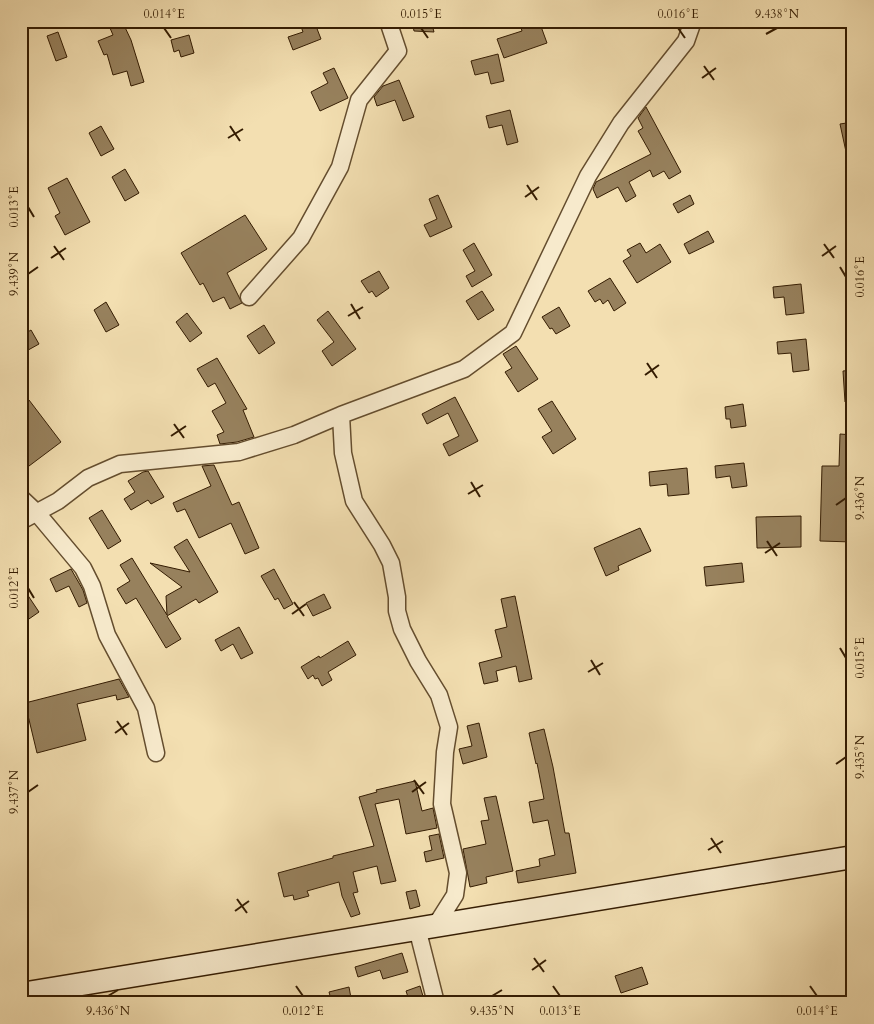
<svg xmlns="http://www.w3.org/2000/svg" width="874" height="1024" font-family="Cardo,serif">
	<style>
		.building { fill: #97815d; stroke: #341c02 }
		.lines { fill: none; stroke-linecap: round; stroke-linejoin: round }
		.minor-casing { stroke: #644d2e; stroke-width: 19 }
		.secondary-casing { stroke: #341c02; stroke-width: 25 }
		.minor { stroke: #f7eacc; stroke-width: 16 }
		.secondary { stroke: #f7eacc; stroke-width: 22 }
		.ticks { fill: none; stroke: #341c02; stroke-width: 2 }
		.neatline { fill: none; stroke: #341c02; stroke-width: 2 }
		.ticks-label { font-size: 12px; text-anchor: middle; fill: #341c02 }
	</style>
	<rect width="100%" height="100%" fill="#f3dfb1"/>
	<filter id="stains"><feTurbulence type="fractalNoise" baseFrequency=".004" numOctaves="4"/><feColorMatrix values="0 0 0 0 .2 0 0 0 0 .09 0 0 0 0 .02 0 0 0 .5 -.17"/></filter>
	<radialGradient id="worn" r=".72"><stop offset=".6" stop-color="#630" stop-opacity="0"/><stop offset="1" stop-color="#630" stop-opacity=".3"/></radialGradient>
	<path class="building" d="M107 21H122L131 40 144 82 131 86 127 71 113 75 107 54 104 55 98 41 113 35Z
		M299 21H314L321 39 293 50 288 37 303 32Z
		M412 21H431L434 32 414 31Z
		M519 21H539L547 43 504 58 497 39 522 31Z
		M58 32 67 57 56 61 47 36Z
		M189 35 194 53 181 57 179 50 174 52 171 40Z
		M498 54 504 81 491 84 488 72 475 75 471 61Z
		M334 68 348 98 320 111 311 92 328 83 323 73Z
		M399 80 414 117 403 121 395 100 377 106 374 97 383 86Z
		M646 107 681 172 669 179 664 171 653 177 650 170 629 182 636 196 626 202 618 187 597 198 593 189 596 182 651 154 638 131 643 128 638 118Z
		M510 110 518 142 507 145 502 125 489 128 486 116Z
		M853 122V160L848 161 840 124Z
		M101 126 114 149 101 156 89 133Z
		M125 169 139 193 125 201 112 177Z
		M67 178 90 222 65 235 55 216 60 213 48 188Z
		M438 195 452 227 430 237 424 225 437 219 429 199Z
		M690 195 694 204 678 213 673 204Z
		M245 215 267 249 227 273 242 303 230 309 224 297 213 302 203 283 200 285 181 253Z
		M708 231 714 242 689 254 684 244Z
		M474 243 492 275 472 287 466 276 475 271 463 250Z
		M640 243 646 253 660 244 671 262 637 283 623 261 631 256 627 250Z
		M379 271 389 288 376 297 372 291 369 293 361 281Z
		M610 278 626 303 614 311 608 300 603 304 600 299 595 302 588 291Z
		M801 284 804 313 786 315 784 297 774 298 773 287Z
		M482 291 494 310 478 320 466 301Z
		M106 302 119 325 106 332 94 310Z
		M559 307 570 326 556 334 552 328 550 329 542 317Z
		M328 311 356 349 332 366 322 351 334 342 317 320Z
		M187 313 202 333 190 342 176 322Z
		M264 325 275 343 259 354 247 336Z
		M31 330 39 344 21 354V336Z
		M806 339 809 370 793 372 791 353 778 354 777 342Z
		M516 346 538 379 518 392 505 372 512 368 503 354Z
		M217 358 247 409 243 410 254 437 237 442 220 444 217 435 224 432 212 411 226 403 215 383 208 387 197 369Z
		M853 370V402H845L843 371Z
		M455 397 478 441 449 456 443 444 459 436 448 413 427 424 422 414Z
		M29 400 61 442 21 472V406Z
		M552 401 576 439 553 454 542 437 552 431 538 409Z
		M743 404 746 426 731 428 730 419H726L725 407Z
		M840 434 853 435V542L820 541 822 466H839Z
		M744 463 747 486 732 488 730 476 716 478 715 466Z
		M214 465 232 505 239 502 259 548 245 554 231 523 199 538 185 509 177 512 173 503 211 486 202 466Z
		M687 468 689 494 668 496 667 484 650 486 649 472Z
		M148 471 164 497 151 504 148 500 131 510 124 499 135 492 128 481 143 472Z
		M102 510 121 541 108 549 89 518Z
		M801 516V547L757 548 756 517Z
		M640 528 651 551 618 566 619 570 606 576 594 548Z
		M187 539 218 592 199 603 196 599 167 616 181 639 166 648 136 598 126 604 117 589 130 581 120 565 132 558 167 615 166 596 182 587 150 563 190 572 174 547Z
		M742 563 744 582 706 586 704 567Z
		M71 569 83 590 87 603 79 607 69 586 56 592 50 579Z
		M274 569 293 604 284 609 278 598 275 600 261 576Z
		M21 585 39 612 26 621 21 614Z
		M324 594 331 608 313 616 306 603Z
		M515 596 532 679 519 682 516 666 496 671 498 681 484 684 479 663 502 657 495 630 507 627 501 599Z
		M239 627 253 653 241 659 233 644 221 651 215 640Z
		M348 641 356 655 328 672 332 680 322 686 318 678 315 679 313 675 308 679 301 667 319 656 320 658Z
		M119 679 129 697 117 700 116 695 77 704 86 740 37 753 25 703Z
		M479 723 487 757 463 764 459 749 472 746 467 726Z
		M544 729 553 767 565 833H569L576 873 518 883 516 871 540 866 539 859 555 855 548 820 533 823 529 802 544 799 537 763 536 764 529 733Z
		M415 781 422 811 433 808 437 828 406 834 399 799 375 804 396 881 381 884 377 866 353 872 358 892 353 893 360 914 351 917 342 896 339 882 307 891 309 896 294 900 293 895 284 897 278 873 333 858V856L374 846 359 797 377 792 376 790Z
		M496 796 513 871 486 877 487 883 470 887 463 849 486 844 481 821 489 820 484 798Z
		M439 834 444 858 426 862 424 852 432 850 429 836Z
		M416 890 420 906 410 909 406 892Z
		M402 953 408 972 383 979 380 970 358 977 355 967Z
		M642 967 648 984 621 993 615 976Z
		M420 986 425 1003H410L406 991Z
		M349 987 351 998 332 1003 329 992Z"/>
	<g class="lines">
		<g class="minor-casing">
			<path id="minor" d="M249 297 301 238 340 167 359 100 398 51 388 21
				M341 415 343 453 354 501 382 545 391 563 397 597V611L402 629 418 661 439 695 449 727 445 752 442 804 458 873 455 895 436 925
				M21 498 37 513 83 568 92 586 107 635 146 708 156 753
				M21 521 58 501 88 478 120 464 239 452 294 435 341 415 464 369 513 333 588 176 621 123 686 41 693 21
				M417 928 436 1003"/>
		</g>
		<g class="secondary-casing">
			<path id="secondary" d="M21 994 853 857"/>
		</g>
		<use href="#minor" class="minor"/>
		<use href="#secondary" class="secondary"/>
	</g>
	<path class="ticks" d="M164 28 171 38M421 28 428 38M678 28 685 38M766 34 777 28M704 66 714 80M702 78 716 68M230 126 240 141M228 138 243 129M527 185 537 200M525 197 539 187M28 207 34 217M824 244 834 258M54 246 64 260M822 256 836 246M51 258 66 248M840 267 846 277M28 274 38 267M351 304 360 319M348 316 363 307M647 363 657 378M645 375 659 365M174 424 184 438M171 436 186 426M471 482 480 497M468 494 483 485M836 505 846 498M767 541 777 556M765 553 780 543M28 588 34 598M294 602 304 616M292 614 306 604M840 648 846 658M591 660 600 675M588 672 603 663M117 721 127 735M115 733 129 723M836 764 846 757M414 780 424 794M28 792 38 785M412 792 426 782M711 838 721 853M708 850 723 841M237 899 247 913M235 911 249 901M534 958 544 972M532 970 546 960M296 986 303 996M553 986 560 996M810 986 817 996M108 996 118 990M492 996 502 990"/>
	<rect width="874" height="1024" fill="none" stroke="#f3dfb1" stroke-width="55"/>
	<rect x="28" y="28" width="818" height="968" class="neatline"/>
	<g class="ticks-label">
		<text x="164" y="18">0.014°E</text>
		<text x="421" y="18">0.015°E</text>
		<text x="678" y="18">0.016°E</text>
		<text x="777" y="18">9.438°N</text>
		<text transform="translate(14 207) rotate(-90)" y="4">0.013°E</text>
		<text transform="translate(14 274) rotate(-90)" y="4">9.439°N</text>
		<text transform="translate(860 277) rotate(-90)" y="4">0.016°E</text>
		<text transform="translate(860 498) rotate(-90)" y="4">9.436°N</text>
		<text transform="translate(14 588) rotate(-90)" y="4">0.012°E</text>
		<text transform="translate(860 658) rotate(-90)" y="4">0.015°E</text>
		<text transform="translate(860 757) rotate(-90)" y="4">9.435°N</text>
		<text transform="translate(14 792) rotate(-90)" y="4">9.437°N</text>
		<text x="108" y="1015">9.436°N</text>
		<text x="303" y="1015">0.012°E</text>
		<text x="492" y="1015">9.435°N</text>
		<text x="560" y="1015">0.013°E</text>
		<text x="817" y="1015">0.014°E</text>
	</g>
	<rect width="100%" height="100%" filter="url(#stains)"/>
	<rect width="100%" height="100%" fill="url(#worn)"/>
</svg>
